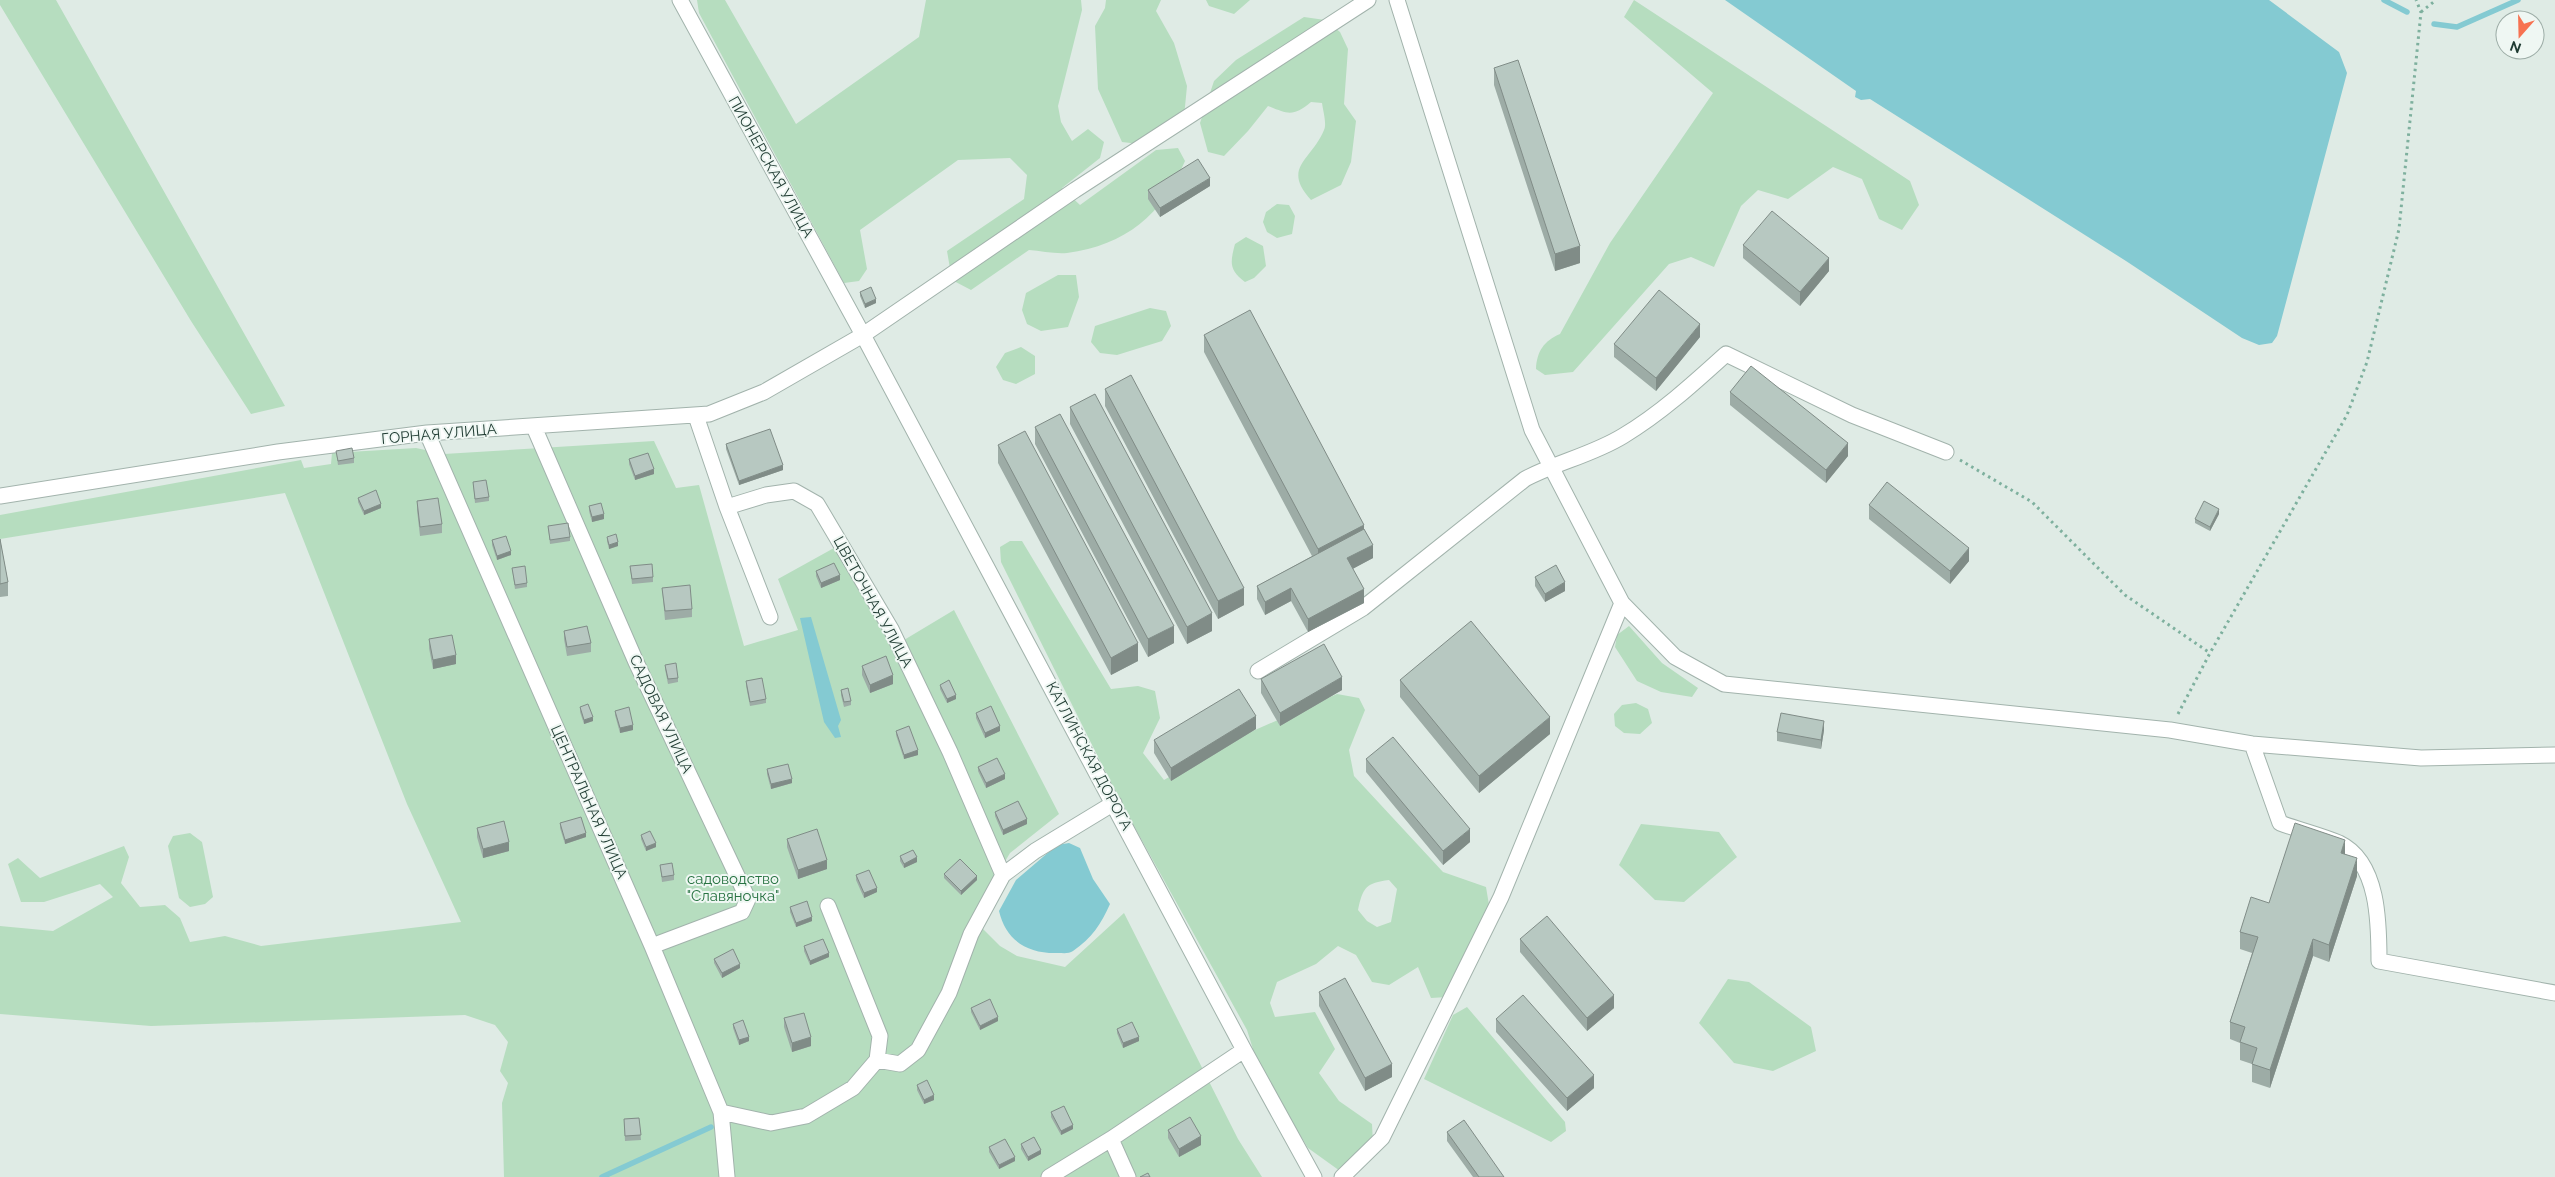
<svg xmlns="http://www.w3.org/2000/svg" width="2555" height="1177" font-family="Raleway,sans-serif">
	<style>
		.green { fill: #b6ddbf; fill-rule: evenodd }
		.water { fill: #84cad2 }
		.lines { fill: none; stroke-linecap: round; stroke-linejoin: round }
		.stream { stroke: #84cad2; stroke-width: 5.5 }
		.minor-casing { stroke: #a2b3ac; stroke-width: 17 }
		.path { stroke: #7eb09e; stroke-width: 3; stroke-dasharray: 2.5 4; stroke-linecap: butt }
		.minor { stroke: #fff; stroke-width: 15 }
		.wall { fill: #9daca6 }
		.shaded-wall { fill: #808c87 }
		.building { fill: #b7c8c1; stroke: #808c87 }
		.labels { text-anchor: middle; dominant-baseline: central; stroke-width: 4; stroke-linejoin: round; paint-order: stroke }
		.street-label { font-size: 15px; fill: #1f3b32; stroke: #eff7f3 }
		.park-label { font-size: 15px; fill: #287342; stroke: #eff7f3 }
	</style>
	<rect width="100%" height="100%" fill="#dfebe5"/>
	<path class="green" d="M0 0H56L285 406 251 414 191 321 0 5Z
		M697 0H725L796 124 919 37 926 0H1081L1082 10 1058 106 1061 122 1072 141 1088 129 1104 142 1100 158 1062 188 1080 205 1156 150 1178 148 1185 161C1162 215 1126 245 1067 253 1055 254 1041 251 1029 250L971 290 952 280 947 251 1024 199 1027 175 1010 158 958 160 860 230 867 269 859 281 844 283 699 13Z
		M1106 0H1161L1156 11 1174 43 1187 86 1184 117 1139 144 1122 142 1098 89 1095 26 1105 8Z
		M1206 0H1250L1234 14 1209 6Z
		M1634 0 1910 181 1919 205 1902 230 1879 219 1862 179 1833 167 1788 199 1758 190 1741 206 1714 267 1691 257 1669 264 1573 372 1545 375 1536 369C1537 351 1544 341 1560 334L1610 243 1713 93 1624 17Z
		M1304 17 1325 20 1340 32 1348 49 1344 104 1356 121 1351 162 1341 185 1311 200C1281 167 1312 160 1324 130 1327 124 1323 111 1322 103L1311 102C1293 117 1288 114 1268 106L1248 131 1224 156 1208 152 1200 123 1214 81 1236 60Z
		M1277 204 1289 205 1295 216 1292 234 1277 238 1267 232 1263 222 1266 212Z
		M1246 237 1263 246 1266 266 1254 278 1245 282C1229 270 1230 263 1235 244Z
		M1058 275H1076L1079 297 1068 327 1041 331 1027 324 1022 310 1026 293Z
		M1150 308 1166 311 1171 326 1162 341 1117 355 1100 353 1091 342 1095 326Z
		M1021 347 1035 356V374L1016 384 1003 380 996 367 1005 353Z
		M654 441 676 488 699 485 744 646 798 630 778 579 834 548 894 646 954 610 1059 814 1010 853 972 918 1000 946 1017 956 1065 967 1124 913 1238 1139 1262 1177H504L502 1103 508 1083 500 1071 508 1042 495 1025 465 1015 151 1026 0 1014V926L53 931 113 897 100 884 44 902H21L8 864 18 858 40 878 124 846 129 857 121 883 140 907 165 905 180 918 190 942 225 936 261 946 461 922 407 804 285 493 0 539V515L301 460 304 468 331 464 332 453 416 448 444 454Z
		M1010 541H1022L1111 689 1138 686 1155 691 1160 718 1143 753 1164 780 1230 741 1337 694 1359 698 1365 710 1349 750 1354 776 1443 872 1486 887 1489 905 1447 997 1431 998 1418 967 1389 985 1372 982 1356 955 1338 946 1316 964 1277 982 1270 1003 1275 1017 1315 1012 1335 1049 1319 1073 1339 1101 1372 1124 1373 1144 1340 1171 1308 1148 1258 1065 1247 1030 1119 799 1001 562 1000 547ZM1389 880 1397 889 1391 922 1377 927 1367 921 1358 910C1363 887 1366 883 1389 880Z
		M1629 626 1662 663 1698 688 1692 697 1661 692 1637 681 1615 647 1617 635Z
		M1636 703 1648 709 1652 723 1640 734 1624 733 1615 726 1614 714 1622 705Z
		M1641 824 1719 832 1737 857 1684 902 1655 900 1619 865Z
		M190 833 202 842 213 897 205 904 190 907 179 898 168 846 173 836Z
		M1728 979 1749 982 1811 1027 1816 1051 1773 1071 1734 1063 1699 1023Z
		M1467 1007 1565 1122 1566 1131 1551 1142 1424 1079 1453 1015Z"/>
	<path class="water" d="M1725 0H2269L2339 52 2347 73 2277 336 2272 343 2259 345 2242 338 2126 261 1870 99 1861 100 1855 97 1856 91Z
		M811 617 841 720 838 726 841 737 835 738 824 722 800 618Z
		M1069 843 1080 848 1093 879 1110 904C1101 924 1092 938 1073 951 1069 954 1063 953 1058 953 1028 954 1006 941 999 911L1016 880 1057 845Z"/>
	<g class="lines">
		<path class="stream" d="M2384 0 2407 12
			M2434 24 2457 27 2518 0
			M602 1177 711 1127"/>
		<g class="minor-casing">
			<path id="minor" d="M680 0 863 335 1244 1050 1314 1177
				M1397 0 1532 430 1622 603 1675 657 1724 684 2170 730 2252 744 2421 758 2555 755
				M696 416 727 507 766 495 794 491 817 504 891 629 950 752 1003 875
				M534 427 636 662 748 899 742 912 652 946
				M427 433 652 946 721 1112 727 1177
				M0 496 278 452 427 433 709 414 764 392 863 335 1075 190 1368 0
				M727 507 770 617
				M1258 671 1363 608 1525 479C1557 462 1592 455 1623 436 1660 414 1694 383 1726 354L1852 415 1946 452
				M2252 744 2280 823C2299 830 2320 835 2339 843 2379 862 2379 924 2379 961L2555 993
				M828 906 880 1036 877 1060
				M721 1112 771 1123 806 1116 853 1088 877 1060 900 1064 918 1050 949 993 971 934 1003 875 1035 851 1114 803
				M1111 1139 1128 1177
				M1049 1177 1111 1139 1244 1050
				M1342 1177 1382 1138 1501 897 1622 603"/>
		</g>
		<path class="path" d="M2421 12 2436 0
			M1960 460 2032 502 2125 595 2210 653
			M2178 714 2210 653 2347 415 2367 362 2399 229 2421 12 2416 0"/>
		<use href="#minor" class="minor"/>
	</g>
	<path class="wall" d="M1494 68 1580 263 1555 271 1494 85Z
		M1210 186 1160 217 1148 199V190Z
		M1743 245 1829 271 1800 306 1743 258Z
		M860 292 876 303 865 308 860 296Z
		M1204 335 1364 529 1373 558 1352 569 1364 603 1308 632 1291 601 1265 615 1257 599V586L1312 556 1204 352Z
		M1700 337 1656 391 1614 357V344Z
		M1105 389 1244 605 1218 619 1105 406Z
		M1730 392 1848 456 1826 483 1730 405Z
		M1070 407 1212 631 1187 644 1070 424Z
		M1035 427 1174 643 1148 657 1035 444Z
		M726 444 783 470 739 485 726 449Z
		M998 445 1138 661 1111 675 998 463Z
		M336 451 354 458V463L338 465Z
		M629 459 654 474 635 480 629 464Z
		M473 482 489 497V501L475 503Z
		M358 498 381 508 364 515 358 502Z
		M417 501 442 524V533L420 536 417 510Z
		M1869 505 1969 561 1950 584 1869 519Z
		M589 506 604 519 592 522 589 511Z
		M2219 514 2210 531 2195 523V519Z
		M548 526 570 537V541L550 544Z
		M607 537 618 546 609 549 607 541Z
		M0 539 8 582V596L0 597Z
		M492 540 511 555 497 560 492 545Z
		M630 566 653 577V582L632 584Z
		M512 568 527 583V587L515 589Z
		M816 571 840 580 821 588 816 576Z
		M1535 577 1565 591 1545 602 1535 586Z
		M662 588 692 609V617L665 620Z
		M564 631 591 643V652L567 656 564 639Z
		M429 639 456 664 433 669 429 648Z
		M665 665 678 678V682L668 684 665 669Z
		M862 666 893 684 870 693 862 675Z
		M1261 679 1342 690 1280 726 1261 693Z
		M1400 680 1550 734 1479 793 1400 697Z
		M746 681 766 699V703L750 706 746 686Z
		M940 685 956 699 947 703 940 689Z
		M841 690 851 701V705L844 707 841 695Z
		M580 707 593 721 584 724 580 712Z
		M615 711 633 730 620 733 615 715Z
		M976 713 1000 731 985 738 976 718Z
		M1256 729 1171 781 1154 753V740Z
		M1824 730 1821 749 1777 741V732Z
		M896 731 918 755 904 759 896 735Z
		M1366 759 1470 842 1443 865 1366 772Z
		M978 767 1005 779 986 788 978 771Z
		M767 769 792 783 771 789 767 774Z
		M995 812 1027 824 1003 835 995 816Z
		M560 823 586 837 565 844 560 828Z
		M477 828 509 851 483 858 477 837Z
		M641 835 656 847 646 851 641 839Z
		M787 839 827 869 798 879 787 847Z
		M2345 855 2357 876 2329 962 2313 956 2270 1088 2252 1082V1064L2240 1060V1043L2230 1039V1022L2252 953 2240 949V932L2269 903Z
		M900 856 917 862 904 868 900 861Z
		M660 865 674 875V880L662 882Z
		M944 874 977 880 961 895 944 878Z
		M856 875 877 892 864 898 856 880Z
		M790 907 812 921 796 927 790 912Z
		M1520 939 1614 1008 1587 1031 1520 952Z
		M804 946 829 957 810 965 804 951Z
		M714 959 740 968 722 978 714 963Z
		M1319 992 1392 1077 1365 1091 1319 1006Z
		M971 1008 998 1021 980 1030 971 1012Z
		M784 1018 811 1046 792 1052 784 1027Z
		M1496 1019 1594 1088 1567 1111 1496 1032Z
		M733 1024 749 1041 739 1045 733 1028Z
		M1117 1029 1139 1041 1123 1048 1117 1033Z
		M917 1085 934 1100 924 1104 917 1090Z
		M1051 1112 1073 1129 1061 1135 1051 1117Z
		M639 1118 641 1140 625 1141 624 1119Z
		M1168 1130 1201 1145 1179 1157 1168 1138Z
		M1447 1132 1504 1177H1473L1447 1141Z
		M1021 1144 1041 1154 1028 1161 1021 1149Z
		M989 1147 1015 1161 999 1169 989 1152Z"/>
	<path class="shaded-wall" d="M1210 178V186L1160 217V208Z
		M1580 246V263L1555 271V254Z
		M1829 258V271L1800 306V292Z
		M876 299V303L865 308V304Z
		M1700 324V337L1656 391V378Z
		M1848 443V456L1826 483V470Z
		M783 465V470L739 485V481Z
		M654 469V474L635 480V476Z
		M381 504V508L364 515V511Z
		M2219 509V514L2210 531V527Z
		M604 514V519L592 522V517Z
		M1364 525V542L1318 567V549Z
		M618 542V546L609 549V545Z
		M1373 545V558L1347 572V558Z
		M1969 548V561L1950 584V571Z
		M511 551V555L497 560V556Z
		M840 575V580L821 588V583Z
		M1565 582V591L1545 602V594Z
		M1244 588V605L1218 619V601Z
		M1291 588V601L1265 615V602Z
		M1364 589V603L1308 632V619Z
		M1212 613V631L1187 644V627Z
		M1174 626V643L1148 657V639Z
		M1138 643V661L1111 675V658Z
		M456 655V664L433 669V660Z
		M893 675V684L870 693V685Z
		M1342 677V690L1280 726V713Z
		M956 695V699L947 703V699Z
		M1256 716V729L1171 781V768Z
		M593 717V721L584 724V720Z
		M1550 717V734L1479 793V776Z
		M1824 721V730L1821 749V740Z
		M633 725V730L620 733V728Z
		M1000 726V731L985 738V733Z
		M918 750V755L904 759V755Z
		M1005 774V779L986 788V783Z
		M792 779V783L771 789V784Z
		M1027 819V824L1003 835V830Z
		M1470 829V842L1443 865V851Z
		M586 833V837L565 844V840Z
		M2345 840V858L2341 853Z
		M509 842V851L483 858V849Z
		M656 843V847L646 851V847Z
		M917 857V862L904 868V864Z
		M2357 858V876L2329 962V945Z
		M827 860V869L798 879V870Z
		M977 876V880L961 895V891Z
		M877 888V892L864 898V893Z
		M812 917V921L796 927V923Z
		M2313 939V956L2270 1088V1070Z
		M829 953V957L810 965V961Z
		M740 964V968L722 978V973Z
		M1614 995V1008L1587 1031V1018Z
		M998 1017V1021L980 1030V1026Z
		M749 1037V1041L739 1045V1040Z
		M811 1037V1046L792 1052V1043Z
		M1139 1037V1041L1123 1048V1043Z
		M1392 1064V1077L1365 1091V1078Z
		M1594 1075V1088L1567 1111V1098Z
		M934 1095V1100L924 1104V1100Z
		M1073 1125V1129L1061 1135V1131Z
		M1201 1136V1145L1179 1157V1149Z
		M1041 1150V1154L1028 1161V1157Z
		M1015 1157V1161L999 1169V1165Z"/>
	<path class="building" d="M1518 60 1580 246 1555 254 1494 68Z
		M1198 159 1210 178 1160 208 1148 190Z
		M1772 211 1829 258 1800 292 1743 245Z
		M871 287 876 299 865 304 860 292Z
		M1659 290 1700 324 1656 378 1614 344Z
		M1250 310 1364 525 1318 549 1204 335Z
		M1751 366 1848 443 1826 470 1730 392Z
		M1131 375 1244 588 1218 601 1105 389Z
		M1095 394 1212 613 1187 627 1070 407Z
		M1060 414 1174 626 1148 639 1035 427Z
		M770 429 783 465 739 481 726 444Z
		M1025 431 1138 643 1111 658 998 445Z
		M352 448 354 458 338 461 336 451Z
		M648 453 654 469 635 476 629 459Z
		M486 480 489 497 475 499 473 482Z
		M1887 482 1969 548 1950 571 1869 505Z
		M376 490 381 504 364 511 358 498Z
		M438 498 442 524 420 527 417 501Z
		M2204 501 2219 509 2210 527 2195 519Z
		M601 503 604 514 592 517 589 506Z
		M568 523 570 537 550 540 548 526Z
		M1364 529 1373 545 1347 558 1364 589 1308 619 1291 588 1265 602 1257 586Z
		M616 534 618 542 609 545 607 537Z
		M506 536 511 551 497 556 492 540Z
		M0 539 8 582 0 584Z
		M834 563 840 575 821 583 816 571Z
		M652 564 653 577 632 579 630 566Z
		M1556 565 1565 582 1545 594 1535 577Z
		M525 566 527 583 515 585 512 568Z
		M690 585 692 609 665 611 662 588Z
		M1471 621 1550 717 1479 776 1400 680Z
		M587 626 591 643 567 647 564 631Z
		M452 635 456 655 433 660 429 639Z
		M1324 644 1342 677 1280 713 1261 679Z
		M886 656 893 675 870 685 862 666Z
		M676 663 678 678 668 679 665 665Z
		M762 678 766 699 750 702 746 681Z
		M949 680 956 695 947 699 940 685Z
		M848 688 851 701 844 702 841 690Z
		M1239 689 1256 716 1171 768 1154 740Z
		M588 704 593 717 584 720 580 707Z
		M991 706 1000 726 985 733 976 713Z
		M629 707 633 725 620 728 615 711Z
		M1781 713 1824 721 1821 740 1777 732Z
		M909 726 918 750 904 755 896 731Z
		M1393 737 1470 829 1443 851 1366 759Z
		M997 758 1005 774 986 783 978 767Z
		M788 764 792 779 771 784 767 769Z
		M1018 801 1027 819 1003 830 995 812Z
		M581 817 586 833 565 840 560 823Z
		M504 821 509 842 483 849 477 828Z
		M2295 823 2345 840 2341 853 2357 858 2329 945 2313 939 2270 1070 2252 1064 2257 1048 2240 1042 2245 1027 2230 1022 2258 937 2240 932 2251 897 2269 903Z
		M817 829 827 860 798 870 787 839Z
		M650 831 656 843 646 847 641 835Z
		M913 850 917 857 904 864 900 856Z
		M960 859 977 876 961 891 944 874Z
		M672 863 674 875 662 877 660 865Z
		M869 870 877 888 864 893 856 875Z
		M807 901 812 917 796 923 790 907Z
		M1547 916 1614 995 1587 1018 1520 939Z
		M823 939 829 953 810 961 804 946Z
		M733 949 740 964 722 973 714 959Z
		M1345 978 1392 1064 1365 1078 1319 992Z
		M1523 995 1594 1075 1567 1098 1496 1019Z
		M990 999 998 1017 980 1026 971 1008Z
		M804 1013 811 1037 792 1043 784 1018Z
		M743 1020 749 1037 739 1040 733 1024Z
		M1132 1022 1139 1037 1123 1043 1117 1029Z
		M927 1080 934 1095 924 1100 917 1085Z
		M1064 1106 1073 1125 1061 1131 1051 1112Z
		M1190 1117 1201 1136 1179 1149 1168 1130Z
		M639 1118 641 1135 625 1136 624 1119Z
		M1464 1120 1504 1177H1479L1447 1132Z
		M1034 1137 1041 1150 1028 1157 1021 1144Z
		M1005 1139 1015 1157 999 1165 989 1147Z
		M1148 1173 1150 1177H1140Z"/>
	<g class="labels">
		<g class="street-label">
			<text transform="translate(771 167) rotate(61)">ПИОНЕРСКАЯ УЛИЦА</text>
			<text transform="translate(439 434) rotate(-5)">ГОРНАЯ УЛИЦА</text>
			<text transform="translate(873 602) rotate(61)">ЦВЕТОЧНАЯ УЛИЦА</text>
			<text transform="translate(661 714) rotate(65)">САДОВАЯ УЛИЦА</text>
			<text transform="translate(1089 756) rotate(62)">КАТЛИНСКАЯ ДОРОГА</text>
			<text transform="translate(589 802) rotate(66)">ЦЕНТРАЛЬНАЯ УЛИЦА</text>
		</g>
		<g class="park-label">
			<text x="733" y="879">садоводство<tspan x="733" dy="17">"Славяночка"</tspan></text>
		</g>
	</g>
	<g transform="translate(2520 35) rotate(200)"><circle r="24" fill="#eff7f3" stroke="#9caca6"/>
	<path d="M0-4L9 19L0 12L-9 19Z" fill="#f77251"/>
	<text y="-8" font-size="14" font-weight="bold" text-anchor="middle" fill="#1f3b32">N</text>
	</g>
</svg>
